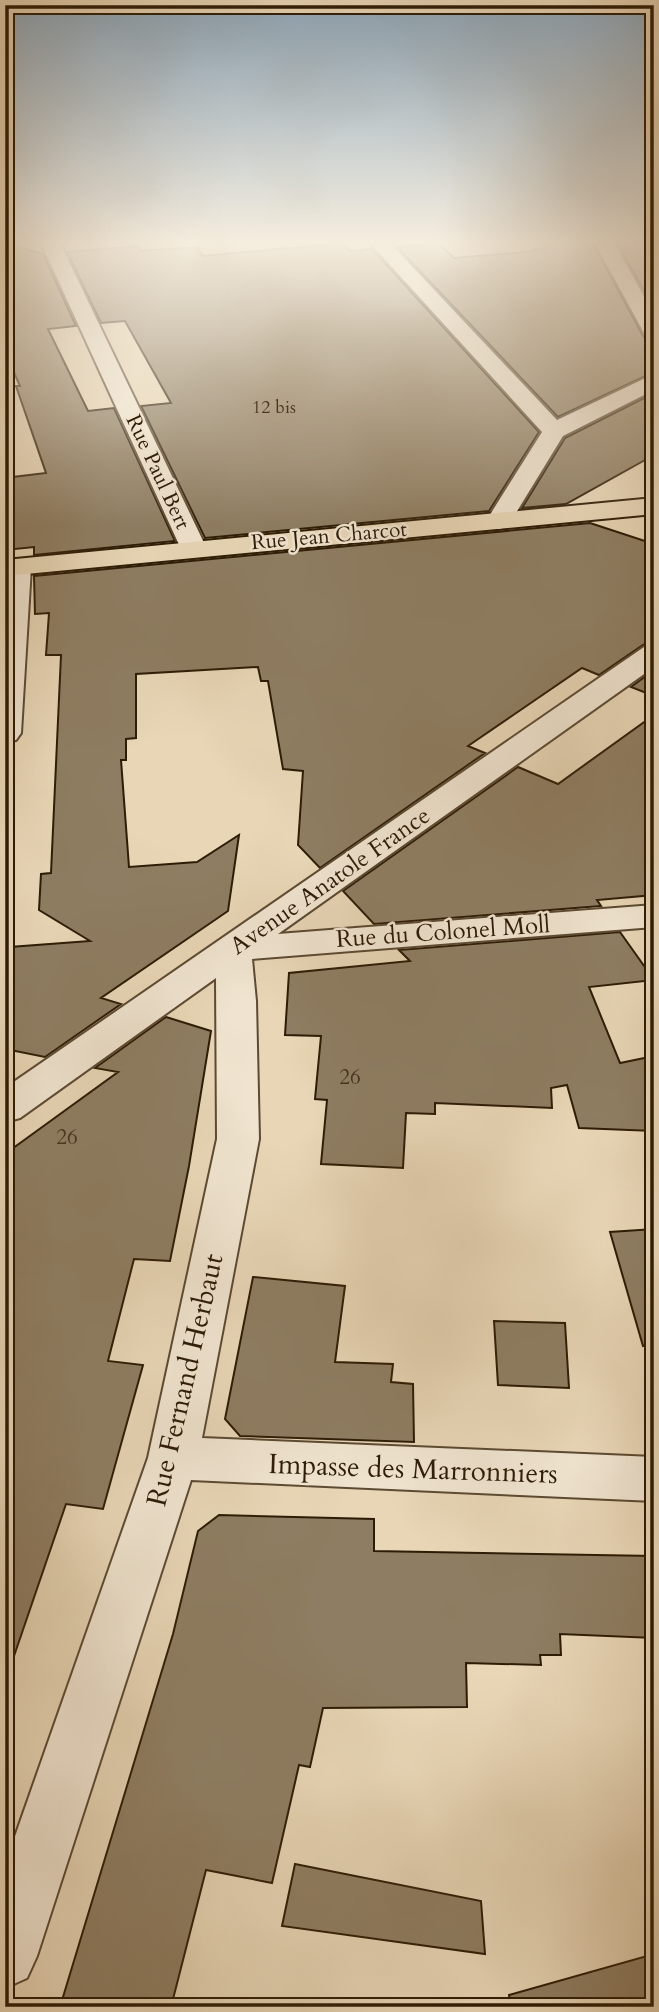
<svg xmlns="http://www.w3.org/2000/svg" width="659" height="2012" font-family="Cardo,serif">
	<style>
		.building { fill: #8e7d62; stroke: #2d1c06; stroke-width: 2 }
		.lines { fill: none; stroke-linecap: round; stroke-linejoin: round }
		.minor-casing { stroke: #5c4a32; stroke-width: 4 }
		.primary-casing { stroke: #2d1c06; stroke-width: 4 }
		.minor { fill: #f0e4d0; fill-rule: evenodd }
		.primary { fill: #e8d6b6; fill-rule: evenodd }
		.labels { text-anchor: middle; dominant-baseline: central; stroke-width: 5; stroke-linejoin: round; paint-order: stroke }
		.far-number-label { font-size: 18px; fill: #45341d }
		.far-street-label { font-size: 21px; fill: #2d1c06; stroke: #f0e4d0 }
		.number-label { font-size: 21px; fill: #45341d }
		.street-label { font-size: 24px; fill: #2d1c06; stroke: #f0e4d0 }
		.near-street-label { font-size: 28px; fill: #2d1c06; stroke: #f0e4d0 }
	</style>
	<rect width="100%" height="100%" fill="#e8d6b6"/>
	<filter id="stains"><feTurbulence type="fractalNoise" baseFrequency=".00286" numOctaves="4"/><feColorMatrix values="0 0 0 0 .2 0 0 0 0 .09 0 0 0 0 .02 0 0 0 .5 -.17"/></filter>
	<radialGradient id="worn" r=".72"><stop offset=".6" stop-color="#630" stop-opacity="0"/><stop offset="1" stop-color="#630" stop-opacity=".3"/></radialGradient>
	<path class="building" d="M5 243 43 254 76 326 48 329 88 411 114 408 175 541 34 555V547L5 550V478L46 473 16 386H20L5 352Z
		M344 243 350 251 372 249 539 432 489 511 205 538 141 406 171 403 125 321 101 323 67 252 138 246 141 251 197 247 203 256Z
		M439 243 454 258 536 251 534 249 546 248 544 243H593L642 334 646 340 654 341V372L558 417 397 247Z
		M617 243H654V308Z
		M654 393V455L566 504 522 508 565 438Z
		M590 523 654 544V642L643 645 599 675 582 668 468 746 485 753 320 868 298 845 303 771 283 769 268 681H261L258 667 136 674V738L126 739V760H121L129 867 197 862 239 835 228 911 101 998 121 1004 45 1057 5 1049 10 947 90 941 39 910 41 874 51 873 61 655H46L49 613 35 614 34 576Z
		M654 670V696L631 687Z
		M654 715V895L597 900 601 906 374 924 343 891 518 767 558 784Z
		M620 932 654 980 589 987 620 1063 654 1056V1131L579 1128 567 1085 551 1088 552 1108 435 1103V1114L406 1113 403 1168 321 1164 327 1100 315 1099 321 1036 285 1035 289 973 410 961 399 950Z
		M166 1017 211 1031 189 1166 170 1261 134 1259 108 1361 143 1365 103 1509 66 1504 13 1659 5 1658V1154L118 1072 95 1068Z
		M654 1229V1344L643 1346 610 1232Z
		M253 1277 345 1286 335 1362 393 1364 391 1382 413 1384 414 1442 240 1436 225 1419Z
		M494 1321 565 1323 569 1388 498 1385Z
		M219 1515 374 1519V1551L654 1556V1638L560 1634 561 1655H540L541 1665 466 1663 467 1707 323 1708 310 1767 299 1765 272 1883 206 1870 171 2007H60L173 1634 198 1531Z
		M295 1864 481 1901 485 1954 282 1926Z
		M654 1954V2007H511L509 1995Z"/>
	<g class="lines">
		<g class="minor-casing">
			<path id="minor" d="M41 243H60L207 549 203 555 194 557 185 555 181 549Z
				M370 243H390L557 420 654 374V390L563 436 508 526 499 529 490 526 486 521 542 432Z
				M595 243H614L654 314V339L647 337 644 333Z
				M17 559 27 561 31 567 21 733 16 740 5 742V564Z
				M654 644V667L278 934 654 905V927L252 959 256 1001 259 1139 202 1438 654 1457V1501L191 1480 37 1956 27 1978 5 1988V1865L148 1458 217 1139 216 978 20 1118 5 1122V1088L644 647Z"/>
		</g>
		<g class="primary-casing">
			<path id="primary" d="M654 498V514L5 576V560Z"/>
		</g>
		<use href="#minor" class="minor"/>
		<use href="#primary" class="primary"/>
	</g>
	<linearGradient id="sky" x2="0" y2="1"><stop stop-color="#8ea8bc"/><stop offset="0.46" stop-color="#f5edde"/><stop offset="1" stop-color="#f5edde" stop-opacity="0"/></linearGradient>
	<rect width="659" height="525" fill="url(#sky)"/>
	<g class="labels">
		<g class="far-number-label">
			<text x="274" y="407">12 bis</text>
		</g>
		<g class="far-street-label">
			<text transform="translate(158 472) rotate(65)">Rue Paul Bert</text>
			<text transform="translate(329 536) rotate(-5)">Rue Jean Charcot</text>
		</g>
		<g class="number-label">
			<text x="350" y="1077">26</text>
			<text x="67" y="1137">26</text>
		</g>
		<g class="street-label">
			<text transform="translate(330 881) rotate(-35)">Avenue Anatole France</text>
			<text transform="translate(443 932) rotate(-4)">Rue du Colonel Moll</text>
		</g>
		<g class="near-street-label">
			<text transform="translate(185 1380) rotate(-77)">Rue Fernand Herbaut</text>
			<text transform="translate(413 1469) rotate(2)">Impasse des Marronniers</text>
		</g>
	</g>
	<rect width="659" height="2012" fill="none" stroke="#e8d6b6" stroke-width="28"/>
	<rect x="7" y="7" width="645" height="1998" fill="none" stroke="#2d1c06" stroke-width="3.5"/>
	<rect x="14" y="14" width="631" height="1984" fill="none" stroke="#2d1c06" stroke-width="2"/>
	<rect width="100%" height="100%" filter="url(#stains)"/>
	<rect width="100%" height="100%" fill="url(#worn)"/>
</svg>
